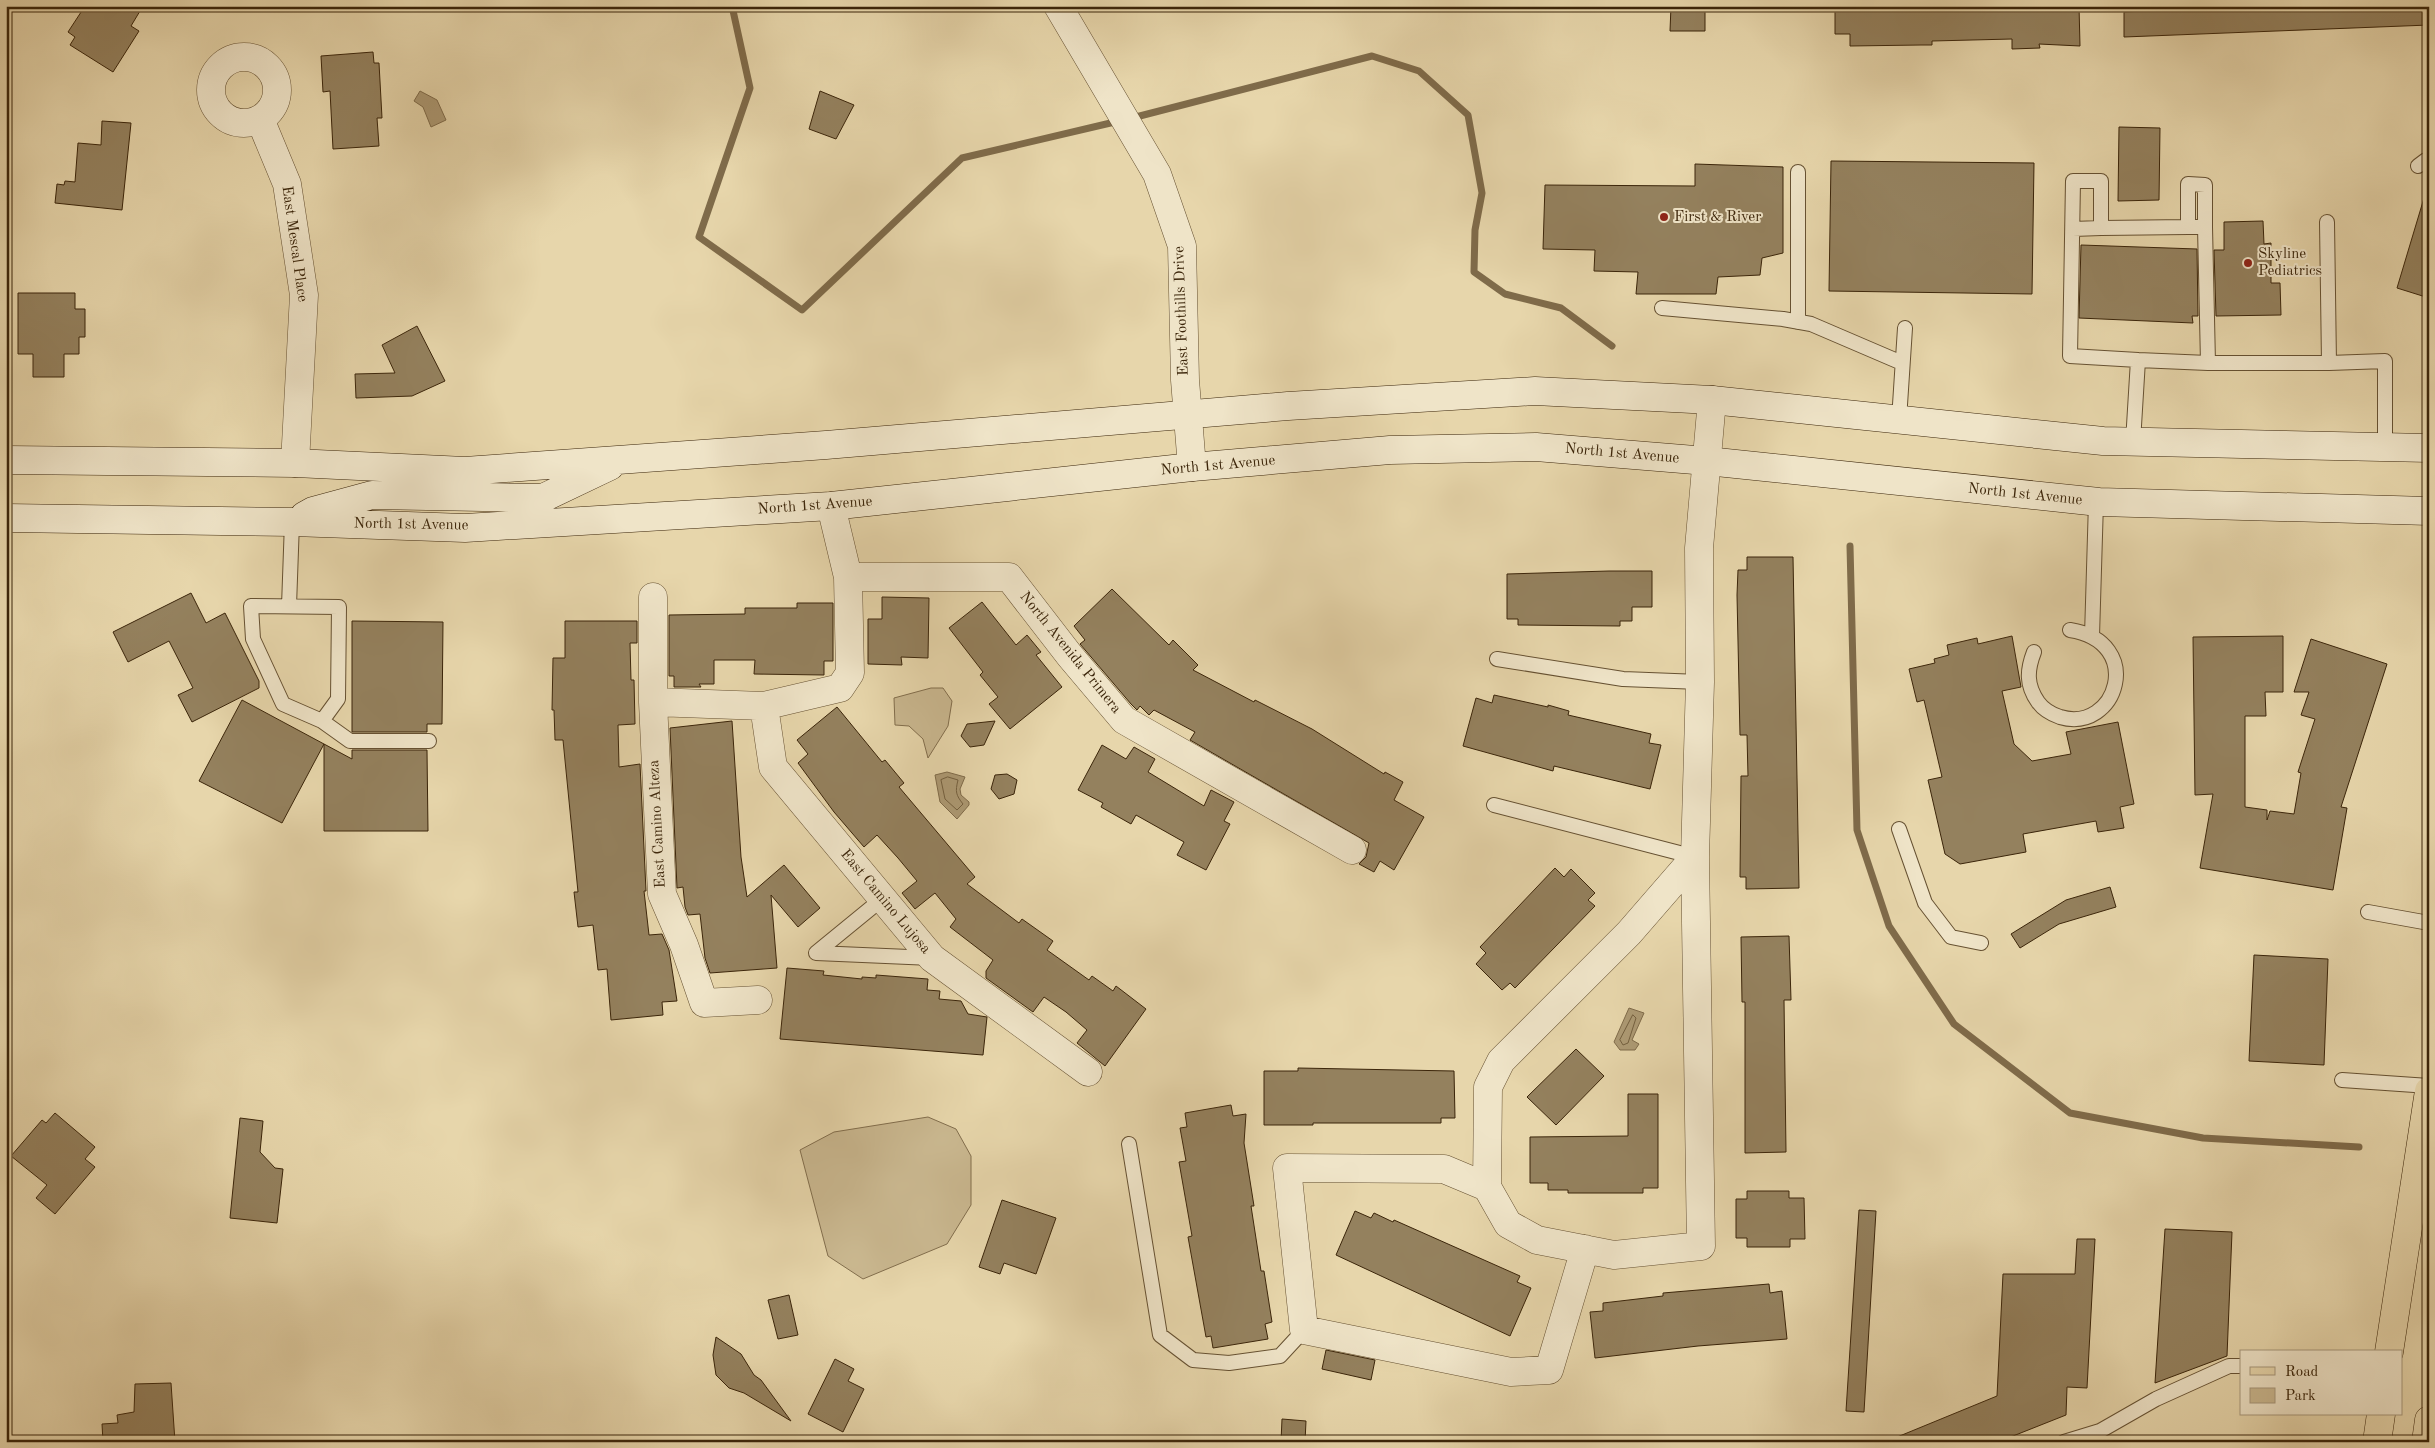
<svg xmlns="http://www.w3.org/2000/svg" width="2435" height="1448" font-family="'Old Standard TT',serif">
	<style>
		.green { fill: #cab890; stroke: #826e4d }
		.water { fill: #ad9a74; stroke: #7f6b4a }
		.lines { fill: none; stroke-linecap: round; stroke-linejoin: round }
		.shore { stroke: #74603f; stroke-width: 1 }
		.stream { stroke: #7f6b4a; stroke-width: 7 }
		.building { fill: #94815e; stroke: #3b250a }
		.service-casing { stroke: #665132; stroke-width: 16 }
		.minor-casing { stroke: #665132; stroke-width: 29 }
		.secondary-casing { stroke: #3b250a; stroke-width: 29 }
		.primary-casing { stroke: #3b250a; stroke-width: 29 }
		.service { stroke: #efe4c8; stroke-width: 14 }
		.minor { stroke: #efe4c8; stroke-width: 28 }
		.secondary { stroke: #efe4c8; stroke-width: 28 }
		.primary { stroke: #e7d6ab; stroke-width: 28 }
		.poi-dot { fill: #8f2418; stroke: #efe4c8; stroke-width: 2 }
		.labels { text-anchor: middle; dominant-baseline: central; stroke-width: 4; stroke-linejoin: round; paint-order: stroke }
		.poi-label { font-size: 15px; fill: #3b250a; stroke: #efe4c8; text-anchor: start }
		.street-label { font-size: 15px; fill: #3b250a; stroke: #efe4c8 }
	</style>
	<rect width="100%" height="100%" fill="#e7d6ab"/>
	<filter id="stains"><feTurbulence type="fractalNoise" baseFrequency=".004" numOctaves="4"/><feColorMatrix values="0 0 0 0 .2 0 0 0 0 .09 0 0 0 0 .02 0 0 0 .5 -.17"/></filter>
	<radialGradient id="worn" r=".72"><stop offset=".6" stop-color="#630" stop-opacity="0"/><stop offset="1" stop-color="#630" stop-opacity=".3"/></radialGradient>
	<path class="green" d="M931 688H943L952 701 948 726 928 758 923 739 909 726 895 725 894 698Z
		M928 1117 956 1129 971 1156V1205L947 1244 863 1279 828 1256 800 1150 834 1132Z"/>
	<path class="water" d="M420 91 437 100 446 120 431 127 423 107 414 101Z
		M947 772 965 777 960 789 961 795 969 802V805L957 819 940 802 935 775Z
		M1629 1008 1644 1013 1632 1040 1639 1044 1635 1050H1620L1614 1042Z"/>
	<g class="lines">
		<path class="shore" d="M948 777 958 780C955 792 956 795 963 804L957 810 945 799 941 780Z
			M1633 1015 1636 1018 1628 1043 1623 1045 1620 1040Z"/>
		<path class="stream" d="M732 6 750 88 699 237 802 310 962 158 1119 121
			M1132 118 1372 56 1419 71 1468 115 1482 193 1475 230 1474 272 1505 294 1561 308 1612 346
			M1850 546 1857 830 1889 926 1954 1024 2070 1113 2203 1138 2359 1147"/>
	</g>
	<path class="building" d="M85 6H143L131 26 139 31 113 72 70 45 75 37 68 32Z
		M1671 6H1705V31H1670Z
		M1835 6H2079L2080 46 2039 44 2040 48 2012 49V39L1932 41V45H1921L1850 46V34H1835Z
		M2244 6H2429V25L2124 37V12Z
		M373 52 374 63H379L382 118H377L379 146 333 149 330 91 323 92 321 56Z
		M820 91 854 105 836 139 809 129Z
		M102 121 131 123 122 210 55 203 57 184 64 185 65 181 75 182 78 143 101 145Z
		M2119 127 2160 128 2159 200 2118 201Z
		M1831 161 2034 163 2032 294 1829 291Z
		M1695 164 1783 167V253L1762 258 1760 275 1718 277 1716 294H1636L1638 272 1594 271 1595 250 1543 249 1545 185 1695 186Z
		M2424 198 2429 199V298L2397 288Z
		M2263 221 2264 244 2271 243V283H2280L2281 315 2216 316 2214 250H2224V222Z
		M2081 245 2197 249 2198 316H2192L2193 323 2079 318Z
		M18 293H75V309H85V337H79V354H64V377H33V354H18Z
		M417 326 445 381 412 396 356 398 355 374 395 373 382 345Z
		M1747 557H1793L1799 888 1746 889V877H1740L1741 776H1748L1747 735H1740L1737 595 1738 570H1747Z
		M1609 571H1652V607H1632V621H1620V626L1518 625V619H1507V574Z
		M1112 589 1169 645 1173 640 1198 665 1193 670 1254 702 1255 700 1312 729 1384 774 1385 772 1403 782 1394 800 1424 817 1394 870 1380 861 1374 872 1359 864 1366 857 1369 843 1190 740 1195 732 1154 710 1149 715 1140 706 1137 710 1131 704 1080 644 1085 640 1074 626Z
		M191 593 206 623 225 613 259 681V688L192 722 178 695 193 688 169 641 128 662 113 632Z
		M882 597 929 598 928 658 901 657 902 665 868 664V619H882Z
		M982 602 1016 645 1027 635 1041 652 1036 655 1062 687 1010 729 989 704 998 697 980 675 983 672 949 628Z
		M797 603H833V661H824V675L754 674 755 660H714V684H699L701 687H674V676H669V615L745 614V608H797Z
		M352 621 443 622 442 724H427V732H352Z
		M565 621H637V643H630L631 680H634L635 724 618 725 619 767 640 764 646 891H644L649 935 662 934 669 950 677 1001 662 1002 663 1015 611 1020 607 969 598 970 593 925 578 927 574 892H578L563 740H555L554 710H552L553 658H565Z
		M2012 636 2021 687 2002 691 2014 744 2032 761 2071 754 2066 732 2118 722 2134 804 2120 807 2124 828 2098 832 2096 821 2023 834 2026 852 1960 864 1945 854 1928 780 1942 777 1924 700 1917 702 1909 669 1935 663 1934 659 1949 655 1947 645 1977 638 1978 644Z
		M2283 636V692H2265L2266 716H2245V807L2267 810V820L2270 811 2294 814 2301 773 2298 772 2315 719 2301 715 2309 692H2294L2311 639 2387 664 2341 807 2347 808 2333 890 2200 868 2213 794 2195 795 2193 637Z
		M1494 695 1548 707V705L1569 711 1568 715 1651 734 1649 743 1661 745 1650 789 1554 766 1553 771 1463 746 1476 698 1492 703Z
		M242 700 324 744 282 823 199 781Z
		M837 707 882 762 885 760 904 783 899 787 975 877 967 884 1019 923 1022 919 1053 941 1047 950 1089 980 1092 976 1113 991 1116 986 1146 1009 1105 1066 1077 1043 1087 1030 1066 1012 1044 997 1033 1012 986 978V971L993 960 950 927 956 919 935 893 915 909 902 893 917 881 898 858 877 835 864 847 834 812 798 763 808 754 797 740Z
		M732 721 741 857 747 897 784 865 820 908 798 927 771 895 777 968 710 973 705 958 700 914 688 915 685 907 683 887 677 888 670 728Z
		M995 721 984 745 970 747 961 736 967 724Z
		M324 744 352 759V750H427L428 831H324Z
		M1102 745 1126 759 1134 747 1155 759 1148 772 1204 806 1211 790 1234 802 1224 821 1230 824 1206 870 1177 855 1184 842 1136 815 1131 824 1101 807 1103 803 1078 790Z
		M1007 774 1017 780 1014 794 999 799 991 789 995 775Z
		M1555 868 1564 877 1571 869 1595 893 1588 900 1595 906 1515 988 1510 983 1502 990 1476 964 1486 953 1480 947Z
		M2110 887 2116 907 2059 924 2020 948 2011 934 2066 900Z
		M1789 936 1791 1000H1784L1786 1152 1745 1153V1002H1742L1741 937Z
		M2254 955 2328 959 2324 1065 2249 1061Z
		M787 968 824 971 823 975 862 979V977L876 978V975L928 979 927 990 940 991 939 999 961 1001 968 1014 987 1017 983 1055 780 1039Z
		M1576 1049 1604 1076 1556 1125 1527 1097Z
		M1298 1068 1454 1071 1455 1118H1441V1123H1313V1125H1264V1071H1298Z
		M1628 1094H1658V1188H1643V1193H1568V1190H1548V1183H1530V1137L1628 1136Z
		M1231 1105 1233 1116 1246 1114 1244 1143 1254 1206H1251L1261 1271H1264L1272 1322 1265 1324 1268 1339 1213 1348 1211 1336 1206 1337 1188 1237 1192 1236 1179 1162 1186 1161 1180 1128 1187 1127 1185 1113Z
		M55 1113 95 1147 85 1159 95 1167 55 1214 36 1198 47 1185 11 1156 42 1120 46 1123Z
		M240 1118 263 1121 260 1152 275 1168 283 1169 277 1223 230 1218Z
		M1747 1191H1789V1198H1804L1805 1239H1790V1247H1747V1238H1736V1199H1747Z
		M1002 1200 1056 1218 1036 1274 1004 1263 1000 1274 979 1267Z
		M1859 1210 1876 1211 1864 1412 1846 1411Z
		M1355 1211 1371 1218 1374 1213 1393 1222 1394 1220 1520 1276 1517 1282 1531 1288 1510 1336 1336 1255Z
		M2165 1229 2232 1232 2227 1356 2155 1383Z
		M2077 1239H2095L2087 1388 2067 1387 2066 1415 1998 1442H1885L1997 1396 2003 1274H2075Z
		M1769 1284 1770 1293 1782 1291 1787 1339 1698 1346 1595 1358 1590 1312 1603 1311V1303L1663 1296V1293Z
		M789 1295 798 1335 778 1339 768 1300Z
		M716 1337 741 1354 754 1375 761 1380 791 1421 744 1393 729 1388 716 1375 713 1355Z
		M1326 1350 1375 1360 1371 1380 1322 1369Z
		M835 1359 854 1369 848 1381 864 1389 843 1432 808 1414Z
		M171 1383 175 1442H103L102 1424 118 1423 117 1415 134 1412 135 1384Z
		M1282 1419 1306 1421 1305 1442H1281Z"/>
	<g class="lines">
		<g class="service-casing">
			<path id="service" d="M2418 166 2426 160 2429 161
				M2101 228 2188 227V184L2205 185V227H2188
				M2073 229 2101 228V181H2073L2070 356 2138 360 2133 442
				M1662 308 1783 319 1811 324 1902 363
				M1798 322V172
				M2138 360 2208 363 2205 227
				M2208 363H2329L2327 222
				M2329 363 2385 361V447
				M1899 420 1905 328
				M251 606 339 607 338 699 322 721 283 704 253 639Z
				M289 606 292 522
				M2092 636 2096 502
				M2034 652C2027 670 2026 685 2038 702 2043 709 2051 714 2060 717 2117 734 2146 642 2070 630
				M1497 659 1623 679 1700 682
				M322 721 350 741H429
				M1494 805 1695 857
				M1899 829 1925 903 1951 937 1981 943
				M882 899 816 953 932 958
				M2368 912 2429 923
				M2342 1080 2429 1086
				M1129 1144 1160 1335 1193 1360 1229 1363 1280 1356 1304 1330
				M2064 1442 2100 1431 2156 1399 2229 1366H2241"/>
		</g>
		<g class="minor-casing">
			<path id="minor" d="M1058 6 1157 174 1182 246 1185 380 1192 467
				M211 90a33 33 0 1 1 66 0a33 33 0 1 1-66 0Z
				M260 119 287 184 304 295 295 463
				M848 577H1009L1070 656 1124 720 1352 850
				M653 597V702L662 894 684 945 704 1003 758 1000
				M653 702 764 706 840 688 850 673 848 577 831 506
				M764 706 773 767 932 958 1088 1072
				M1695 857 1629 933 1501 1061 1488 1087 1487 1187 1508 1224 1537 1240 1614 1255 1701 1246 1695 857 1700 682 1699 548 1712 400
				M1487 1187 1444 1169 1287 1168 1304 1330 1511 1372 1549 1370 1585 1249"/>
		</g>
		<g class="secondary-casing">
			<path id="secondary" d="M6 460 295 463 465 471 826 445 1288 406 1535 391 1712 400 2103 441 2429 448
				M304 516 313 511 372 495 543 498 610 466
				M6 518 292 522 465 528 831 506 1192 467 1390 450 1536 447 1707 461 2099 502 2429 511"/>
		</g>
		<g class="primary-casing">
			<path id="primary" d="M2389 1352 2429 1091
				M2377 1442 2381 1414
				M2426 1442 2429 1420"/>
		</g>
		<use href="#service" class="service"/>
		<use href="#minor" class="minor"/>
		<use href="#secondary" class="secondary"/>
		<use href="#primary" class="primary"/>
	</g>
	<g class="poi-dot">
		<circle cx="1664" cy="217" r="5"/>
		<circle cx="2248" cy="263" r="5"/>
	</g>
	<g class="labels">
		<g class="poi-label">
			<text x="1674" y="217">First &amp; River</text>
			<text x="2258" y="254">Skyline<tspan x="2258" dy="17">Pediatrics</tspan></text>
		</g>
		<g class="street-label">
			<text transform="translate(294 244) rotate(82)">East Mescal Place</text>
			<text transform="translate(1182 311) rotate(-92)">East Foothills Drive</text>
			<text transform="translate(1622 454) rotate(5)">North 1st Avenue</text>
			<text transform="translate(1218 466) rotate(-5)">North 1st Avenue</text>
			<text transform="translate(2025 495) rotate(6)">North 1st Avenue</text>
			<text transform="translate(815 506) rotate(-4)">North 1st Avenue</text>
			<text transform="translate(411 525) rotate(1)">North 1st Avenue</text>
			<text transform="translate(1070 653) rotate(51)">North Avenida Primera</text>
			<text transform="translate(658 824) rotate(-93)">East Camino Alteza</text>
			<text transform="translate(885 902) rotate(50)">East Camino Lujosa</text>
		</g>
	</g>
	<rect width="2435" height="1448" fill="none" stroke="#e7d6ab" stroke-width="25"/>
	<rect x="8" y="8" width="2420" height="1433" fill="none" stroke="#3b250a" stroke-width="2.5"/>
	<rect x="12" y="12" width="2410" height="1423" fill="none" stroke="#3b250a"/>
	<rect x="2240" y="1350" width="162" height="65" fill="#efe4c8" stroke="#a7987c"/>
	<rect x="2250" y="1367" width="25" height="8" fill="#e7d6ab" stroke="#a7987c"/>
	<text x="2285" y="1376" font-size="15" fill="#3b250a">Road</text>
	<rect x="2250" y="1388" width="25" height="15" fill="#cab890" stroke="#a7987c"/>
	<text x="2285" y="1400" font-size="15" fill="#3b250a">Park</text>
	<rect width="100%" height="100%" filter="url(#stains)"/>
	<rect width="100%" height="100%" fill="url(#worn)"/>
</svg>
